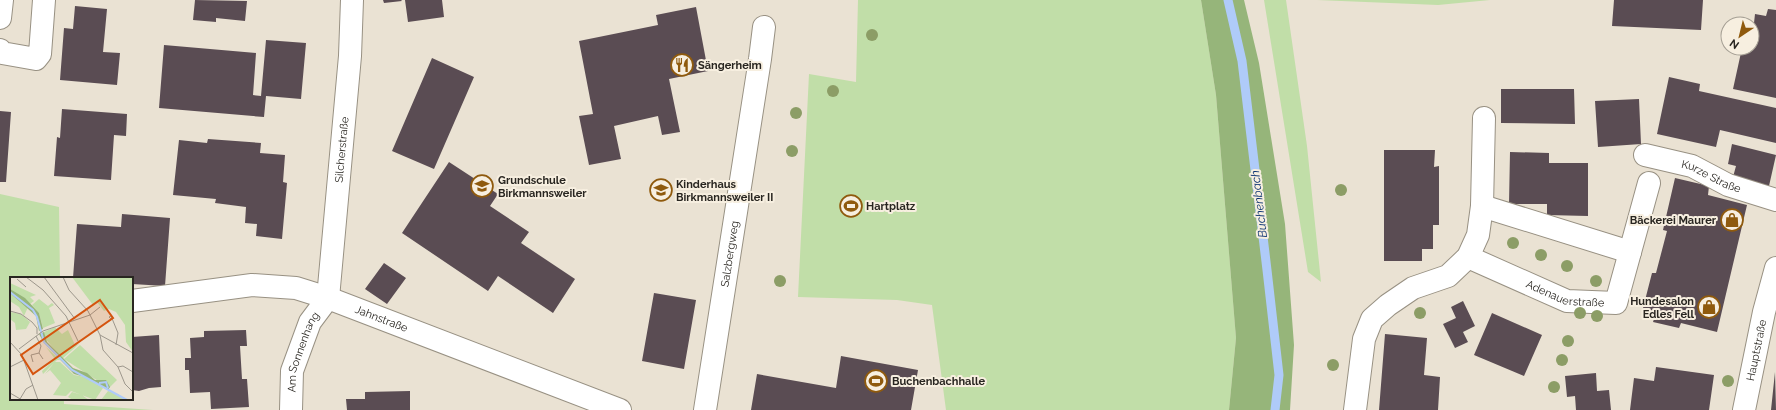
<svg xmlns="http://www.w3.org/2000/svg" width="1776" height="410" font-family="Raleway,sans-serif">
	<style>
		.green { fill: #c1dea8 }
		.forest { fill: #96b57a }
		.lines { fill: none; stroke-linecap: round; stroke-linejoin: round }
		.stream { stroke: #afcbf9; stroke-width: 9 }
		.building { fill: #5a4c53 }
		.minor-casing { stroke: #989183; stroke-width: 24 }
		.tertiary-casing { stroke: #989183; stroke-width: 24 }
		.minor { stroke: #fff; stroke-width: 22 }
		.tertiary { stroke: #fff; stroke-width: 22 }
		.tree { fill: #8c9d66 }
		.labels { text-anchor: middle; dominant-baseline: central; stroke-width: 4; stroke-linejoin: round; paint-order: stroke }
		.poi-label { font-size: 11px; font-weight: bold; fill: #292621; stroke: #f7efe0; text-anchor: start }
		.street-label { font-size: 11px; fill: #292621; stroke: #f7efe0 }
		.water-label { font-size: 12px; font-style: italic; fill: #0c3373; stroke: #f7efe0 }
		.inset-river { fill: none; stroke: #afcbf9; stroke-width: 2 }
		.inset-road { fill: none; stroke: #9d978c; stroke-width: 1 }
		.view { fill: #d5540e; fill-opacity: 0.15; stroke: #d5540e; stroke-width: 2 }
		.inset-edge { fill: none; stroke: #292621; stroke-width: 2 }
	</style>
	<rect width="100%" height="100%" fill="#eae2d3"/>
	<path class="green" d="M858 0H1201L1216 95 1236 338 1229 410H946L932 305 897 300 798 297 809 74 856 82Z
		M1264 0H1286L1307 146 1321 282 1308 272Z
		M1317 0H1490L1438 5Z
		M0 194 59 207 60 278H11V399H64V404L153 410H0Z"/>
	<path class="forest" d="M1201 0H1244L1259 63 1285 224 1294 345 1290 410H1229L1236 338 1216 95Z"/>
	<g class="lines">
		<path class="stream" d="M1228 0 1242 61 1267 270 1279 375 1275 410"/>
	</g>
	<path class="building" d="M195 0 247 1 245 21 216 18V22L193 20Z
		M383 0H401L402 1 384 3Z
		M405 0H442L444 17 408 22Z
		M1614 0H1703L1701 30 1612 26Z
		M75 6 107 9 103 52 120 53 117 85 60 80 64 28 73 29Z
		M696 7 708 71 669 79 680 132 662 135 658 116 614 126 621 159 589 165 579 116 593 114 579 41 658 25 656 15Z
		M1768 9 1776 10V98L1733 89 1742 48H1752V24H1747V22L1754 23 1755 14 1766 16Z
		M266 40 306 43 301 99 266 96 264 117 159 108 164 45 256 53 253 95 261 96Z
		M432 58 474 77 434 169 392 151Z
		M1669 77 1700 84 1699 91 1776 108V143L1720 130 1716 147 1657 134Z
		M1501 89H1574L1575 124 1501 123Z
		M1639 99 1641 144 1598 147 1595 101Z
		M62 109 127 114 126 136 114 135 111 180 54 176 57 137 60 138Z
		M0 111 11 112 6 182H0Z
		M208 139 261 143 260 153 285 155 283 182 287 183 282 239 256 236 257 224 245 223 246 207 215 203 216 199 173 195 179 140 207 143Z
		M1732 144 1776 155 1769 186 1733 177 1736 166 1728 164Z
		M1384 150H1435L1434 167 1439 166V225H1433V249H1422V261H1384Z
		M1510 152 1549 153V163H1588V216L1547 215V204H1509Z
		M449 162 498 194 490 206 529 232 521 243 575 279 553 313 498 276 488 291 402 233Z
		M1675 178 1709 186 1708 195 1747 205 1717 332 1681 323 1679 328 1653 322 1655 316 1642 312 1652 273H1656L1667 231 1663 230Z
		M122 214 170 218 165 286 132 284V278H73L77 224 121 227Z
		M384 263 406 278 387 304 365 289Z
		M654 293 696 300 684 369 642 361Z
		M1463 301 1475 326 1463 332 1468 342 1455 348 1443 324 1456 318 1451 307Z
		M1492 313 1542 335 1524 376 1474 355Z
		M246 330 247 346H240L242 379H247L249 407 211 409 210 392 190 393 189 370H185V358H191L190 338 204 337V331Z
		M1385 334 1427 338 1424 375 1440 377 1438 410H1379Z
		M159 335 161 387 149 388 139 391 132 390V337Z
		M841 356 918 370 911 410H751L757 374 836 388Z
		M1656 367 1714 375 1709 410H1630L1634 378 1654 381Z
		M1775 372 1776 410H1771Z
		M1596 373 1597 391 1609 390 1611 410H1576L1575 396 1567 397 1565 376Z
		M410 391V410H347L346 399H365V392Z"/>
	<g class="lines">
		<g class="minor-casing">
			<g id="minor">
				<path d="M0 18 2 0"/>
				<path d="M0 50 2 53 36 59 40 54 44 0"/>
				<path id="s1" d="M1645 155 1692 166 1728 185 1776 200"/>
				<path d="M1482 206 1630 252"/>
				<path id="s2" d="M1468 257 1567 301 1616 303 1649 183"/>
				<path id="s3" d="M328 298 350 56 352 0"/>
				<path id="s4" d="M132 301 252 285 296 288 328 298 620 410"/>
				<path id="s5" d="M291 410 292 371 310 322 328 298"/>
				<path id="s6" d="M705 410 760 59 764 27"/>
				<path d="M1355 410 1364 339 1372 319 1388 305 1413 288 1448 276 1468 257 1478 235 1482 206 1484 118"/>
			</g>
		</g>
		<g class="tertiary-casing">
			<g id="tertiary">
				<path id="s7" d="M1744 410 1764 312 1776 268"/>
			</g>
		</g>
		<use href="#minor" class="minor"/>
		<use href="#tertiary" class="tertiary"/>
	</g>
	<g class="tree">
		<circle cx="872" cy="35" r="6"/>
		<circle cx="833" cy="91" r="6"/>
		<circle cx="796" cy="113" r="6"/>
		<circle cx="792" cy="151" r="6"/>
		<circle cx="1341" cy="190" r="6"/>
		<circle cx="1513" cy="243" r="6"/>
		<circle cx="1541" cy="255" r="6"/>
		<circle cx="1567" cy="266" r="6"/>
		<circle cx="780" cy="281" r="6"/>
		<circle cx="1596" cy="281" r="6"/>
		<circle cx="1420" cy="313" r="6"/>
		<circle cx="1580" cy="313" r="6"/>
		<circle cx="1597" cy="316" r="6"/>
		<circle cx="1568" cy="341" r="6"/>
		<circle cx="1562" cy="360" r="6"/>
		<circle cx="1333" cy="365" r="6"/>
		<circle cx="1728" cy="381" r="6"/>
		<circle cx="1554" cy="387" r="6"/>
	</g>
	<defs>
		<g id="restaurant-ring" transform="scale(1.15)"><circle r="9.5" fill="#f7efe0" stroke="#8f5a0d" stroke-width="1.5"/><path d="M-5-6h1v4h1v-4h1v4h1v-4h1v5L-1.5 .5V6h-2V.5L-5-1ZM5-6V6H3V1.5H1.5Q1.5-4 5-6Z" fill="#8f5a0d"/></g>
		<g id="school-ring" transform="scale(1.15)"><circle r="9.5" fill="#f7efe0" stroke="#8f5a0d" stroke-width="1.5"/><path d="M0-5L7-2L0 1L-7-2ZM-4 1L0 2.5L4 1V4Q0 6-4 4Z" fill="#8f5a0d"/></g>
		<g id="stadium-ring" transform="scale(1.15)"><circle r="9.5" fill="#f7efe0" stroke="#8f5a0d" stroke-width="1.5"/><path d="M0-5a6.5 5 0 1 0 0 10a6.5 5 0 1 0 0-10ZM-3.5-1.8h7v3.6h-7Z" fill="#8f5a0d"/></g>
		<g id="shop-ring" transform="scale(1.15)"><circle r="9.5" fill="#f7efe0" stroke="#8f5a0d" stroke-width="1.5"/><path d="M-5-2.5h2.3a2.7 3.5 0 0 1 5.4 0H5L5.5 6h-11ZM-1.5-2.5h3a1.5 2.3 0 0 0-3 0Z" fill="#8f5a0d"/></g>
	</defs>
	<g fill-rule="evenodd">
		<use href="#restaurant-ring" x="682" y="65"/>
		<use href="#school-ring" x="482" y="186"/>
		<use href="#school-ring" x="661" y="190"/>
		<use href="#stadium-ring" x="851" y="206"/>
		<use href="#shop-ring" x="1732" y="220"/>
		<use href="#shop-ring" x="1709" y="307"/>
		<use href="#stadium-ring" x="876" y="381"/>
	</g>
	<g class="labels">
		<g class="poi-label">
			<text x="698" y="65">Sängerheim</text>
			<text x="498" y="180">Grundschule<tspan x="498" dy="13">Birkmannsweiler</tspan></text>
			<text x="676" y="184">Kinderhaus<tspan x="676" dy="13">Birkmannsweiler II</tspan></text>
			<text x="866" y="206">Hartplatz</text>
			<text x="1716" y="220" text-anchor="end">Bäckerei Maurer</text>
			<text x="1694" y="301" text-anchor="end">Hundesalon<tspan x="1694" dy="13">Edles Fell</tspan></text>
			<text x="892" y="381">Buchenbachhalle</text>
		</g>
		<g class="street-label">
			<text stroke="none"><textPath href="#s3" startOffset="149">Silcherstraße</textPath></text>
			<text stroke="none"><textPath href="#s1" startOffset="70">Kurze Straße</textPath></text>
			<text stroke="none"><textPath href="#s6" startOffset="158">Salzbergweg</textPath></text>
			<text stroke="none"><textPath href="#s2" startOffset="105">Adenauerstraße</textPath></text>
			<text stroke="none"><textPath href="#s4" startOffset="256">Jahnstraße</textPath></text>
			<text stroke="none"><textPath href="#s7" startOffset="61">Hauptstraße</textPath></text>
			<text stroke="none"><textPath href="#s5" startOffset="60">Am Sonnenhang</textPath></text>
		</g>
		<g class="water-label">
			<text transform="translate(1259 204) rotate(-97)">Buchenbach</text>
		</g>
	</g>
	<g transform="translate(10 277)">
		<rect width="123" height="123" fill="#eae2d3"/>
		<path d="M62 0H123V75L116 65 115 48 106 35 99 32 94 34 87 25 83 28ZM0 6 26 18 20 20 24 24 20 27 9 19 0 12ZM0 16 18 30 14 39 9 30 0 24ZM29 22 38 29 42 26 44 28 39 31 45 46 33 51 29 36 22 28ZM0 35 11 37 20 45 16 52 6 53 5 46 0 42ZM45 50 52 57 58 53 65 68 69 67 52 82 35 61 34 55ZM70 68 107 103 99 111 54 82ZM36 70 50 83H47L45 85H50L64 98 75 100 93 111 85 123 61 114 56 119 43 118 51 106 40 93 35 97 44 86 33 97 32 94 45 82ZM98 114 108 117 115 123H91ZM62 115 72 118 79 123H63L58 120Z" fill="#c1dea8"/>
		<path d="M0 12 15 21 29 36 33 52 29 54 26 39 0 16ZM34 55 37 65 63 91 77 96 85 103H96L100 110 98 113 75 100 64 97 34 66 29 57Z" fill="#96b57a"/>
		<path class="inset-river" d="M0 15 23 33 27 40 34 65 62 93 117 123M89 106 96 105 98 111"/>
		<path class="inset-road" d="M16 0 33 13 56 39 68 64M34 0 65 42M53 0 59 13 78 34 90 58 93 73 108 90 115 107 123 115M7 2 16 10M0 34 11 37 22 45 27 51V57M102 43 99 40 101 39 108 56 106 68M90 58 123 76M26 59 31 69 29 76 33 82M0 65 12 78 28 123M9 72 33 54 80 38 90 30M23 85 21 78 29 76M0 90 14 83M108 90 113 89 123 95M0 116 12 123M10 122 16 112 23 108"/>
		<path class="view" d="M90 23 103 41 23 97 11 78Z"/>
		<rect width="123" height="123" class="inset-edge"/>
	</g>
	<g transform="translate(1740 36) rotate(215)"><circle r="19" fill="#f7efe0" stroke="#a59f94"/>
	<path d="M0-3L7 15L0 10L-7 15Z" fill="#8f5a0d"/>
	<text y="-6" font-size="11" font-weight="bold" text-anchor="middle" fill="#292621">N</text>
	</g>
</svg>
